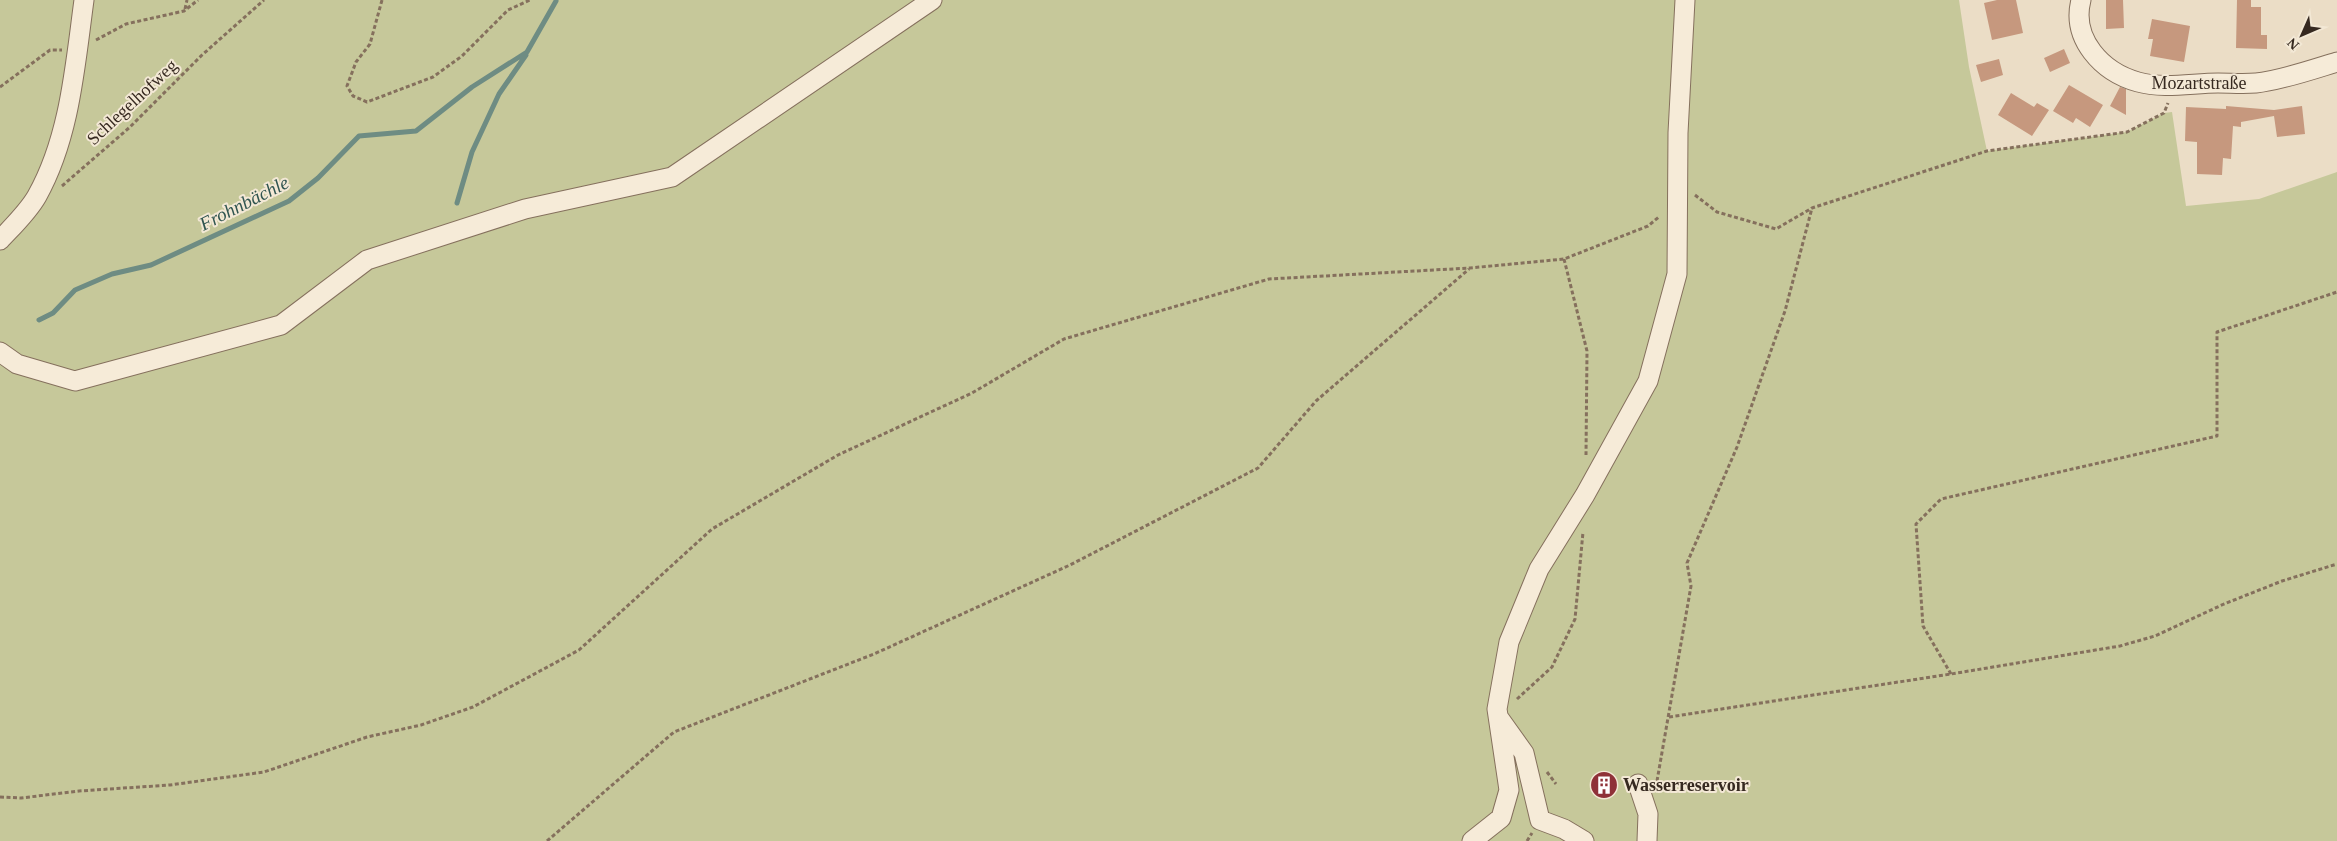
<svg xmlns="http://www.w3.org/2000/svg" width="2337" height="841" font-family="'Times New Roman',serif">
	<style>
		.green { fill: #c6c89a }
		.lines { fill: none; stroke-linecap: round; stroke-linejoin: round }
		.stream { stroke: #6e8c83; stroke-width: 5 }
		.building { fill: #c6987e }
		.minor-casing { stroke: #85705d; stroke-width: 21 }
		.path { stroke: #85705d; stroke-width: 3; stroke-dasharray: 4 2.5; stroke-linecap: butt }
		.minor { stroke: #f6ebd8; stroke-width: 19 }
		.labels { text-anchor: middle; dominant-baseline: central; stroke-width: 4; stroke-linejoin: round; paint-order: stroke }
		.street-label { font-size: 18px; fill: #362920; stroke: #f3e8d5 }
		.poi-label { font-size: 18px; font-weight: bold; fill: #362920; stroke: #f3e8d5; text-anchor: start }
		.water-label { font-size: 19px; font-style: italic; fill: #305550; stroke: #f3e8d5 }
	</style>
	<rect width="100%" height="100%" fill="#ebddc6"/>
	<path class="green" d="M0 0H1959L1969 67 1987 151 2127 132 2164 113 2172 112 2186 206 2259 199 2337 172V841H0Z"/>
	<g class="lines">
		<path class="stream" d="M457 203 472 152 499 94 526 55
			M39 320 53 313 75 290 112 274 151 265 289 201 318 178 359 136 416 131 472 87 527 52 556 1"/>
	</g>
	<path class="building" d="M1997 0H2016L2023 33 1992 40 1984 3Z
		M2106 0H2123L2124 28 2106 29Z
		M2237 0H2251V7H2261V35H2267V49L2236 48Z
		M2152 19 2190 26 2184 62 2150 56 2153 39H2148Z
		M2064 49 2070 63 2050 72 2044 58Z
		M1999 59 2003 75 1981 82 1976 65Z
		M2069 85 2103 105 2090 127 2076 118 2073 123 2053 111Z
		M2120 87 2126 89V115L2110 106Z
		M2011 93 2034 107 2037 103 2049 110 2032 136 1998 115Z
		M2226 106 2274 110 2302 106 2305 134 2277 137 2274 116 2241 122V127L2233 126 2231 159 2223 158 2222 175 2197 174V142L2185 141 2186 107 2226 109Z
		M1612 774 1613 794 1597 795 1596 775Z"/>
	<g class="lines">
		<g class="minor-casing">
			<path id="minor" d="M2081 0C2071 39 2102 72 2138 82 2163 89 2193 83 2218 83 2230 83 2243 84 2256 83 2279 81 2314 69 2337 62
				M0 240C13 226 28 212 37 196 70 137 75 66 84 0
				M0 352 17 364 75 381 281 325 367 260 525 209 672 177 932 0
				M1499 718 1524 753 1540 820 1564 829 1584 841
				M1638 784 1648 814 1647 841
				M1472 841 1501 818 1509 790 1497 709 1509 642 1539 569 1585 495 1648 381 1677 274 1678 133 1685 0"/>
		</g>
		<path class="path" d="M382 0 370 44 356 62 347 86 353 96 367 102 433 77 462 56 508 10 530 0
			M185 9 187 0
			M96 40 126 24 184 11 198 0
			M0 87 50 50H62
			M62 186 130 127 202 55 264 0
			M1695 195 1717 212 1776 229 1812 208 1987 151 2127 132 2164 113 2168 103
			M1564 259 1587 351 1586 455
			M1951 674 1923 626 1916 524 1941 499 2217 436V332L2337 292
			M1517 699 1552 667 1575 619 1583 532
			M1669 717 1951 674 2120 646 2155 636 2224 604 2282 581 2337 564
			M1547 772 1556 784
			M1657 781 1691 586 1687 563 1737 447 1785 311 1812 208
			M0 797 21 798 79 791 170 785 264 772 367 737 421 725 473 707 579 650 712 529 838 455 972 393 1064 339 1269 279 1470 268 1564 259 1648 226 1660 216
			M547 841 674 732 874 654 1070 565 1258 468 1316 401 1469 269
			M1527 841 1532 833"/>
		<use href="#minor" class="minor"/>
	</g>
	<defs>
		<g id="building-disc" transform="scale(1.4375)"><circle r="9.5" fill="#8f3138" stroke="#f3e8d5"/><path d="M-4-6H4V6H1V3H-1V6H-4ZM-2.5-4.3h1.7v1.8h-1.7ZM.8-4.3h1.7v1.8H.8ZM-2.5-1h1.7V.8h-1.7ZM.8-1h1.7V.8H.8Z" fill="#fff"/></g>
	</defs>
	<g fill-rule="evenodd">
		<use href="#building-disc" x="1604" y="785"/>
	</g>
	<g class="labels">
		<g class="street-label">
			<text x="2199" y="83">Mozartstraße</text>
			<text transform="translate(132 102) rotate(-43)">Schlegelhofweg</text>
		</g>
		<g class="poi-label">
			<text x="1623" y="785">Wasserreservoir</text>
		</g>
		<g class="water-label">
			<text transform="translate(244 203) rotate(-27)">Frohnbächle</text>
		</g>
	</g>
	<g transform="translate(2302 35) rotate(225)" stroke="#f3e8d5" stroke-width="4" paint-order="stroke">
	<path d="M0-4L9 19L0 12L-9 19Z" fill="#362920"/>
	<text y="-8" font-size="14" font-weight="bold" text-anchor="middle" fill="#362920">N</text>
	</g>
</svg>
